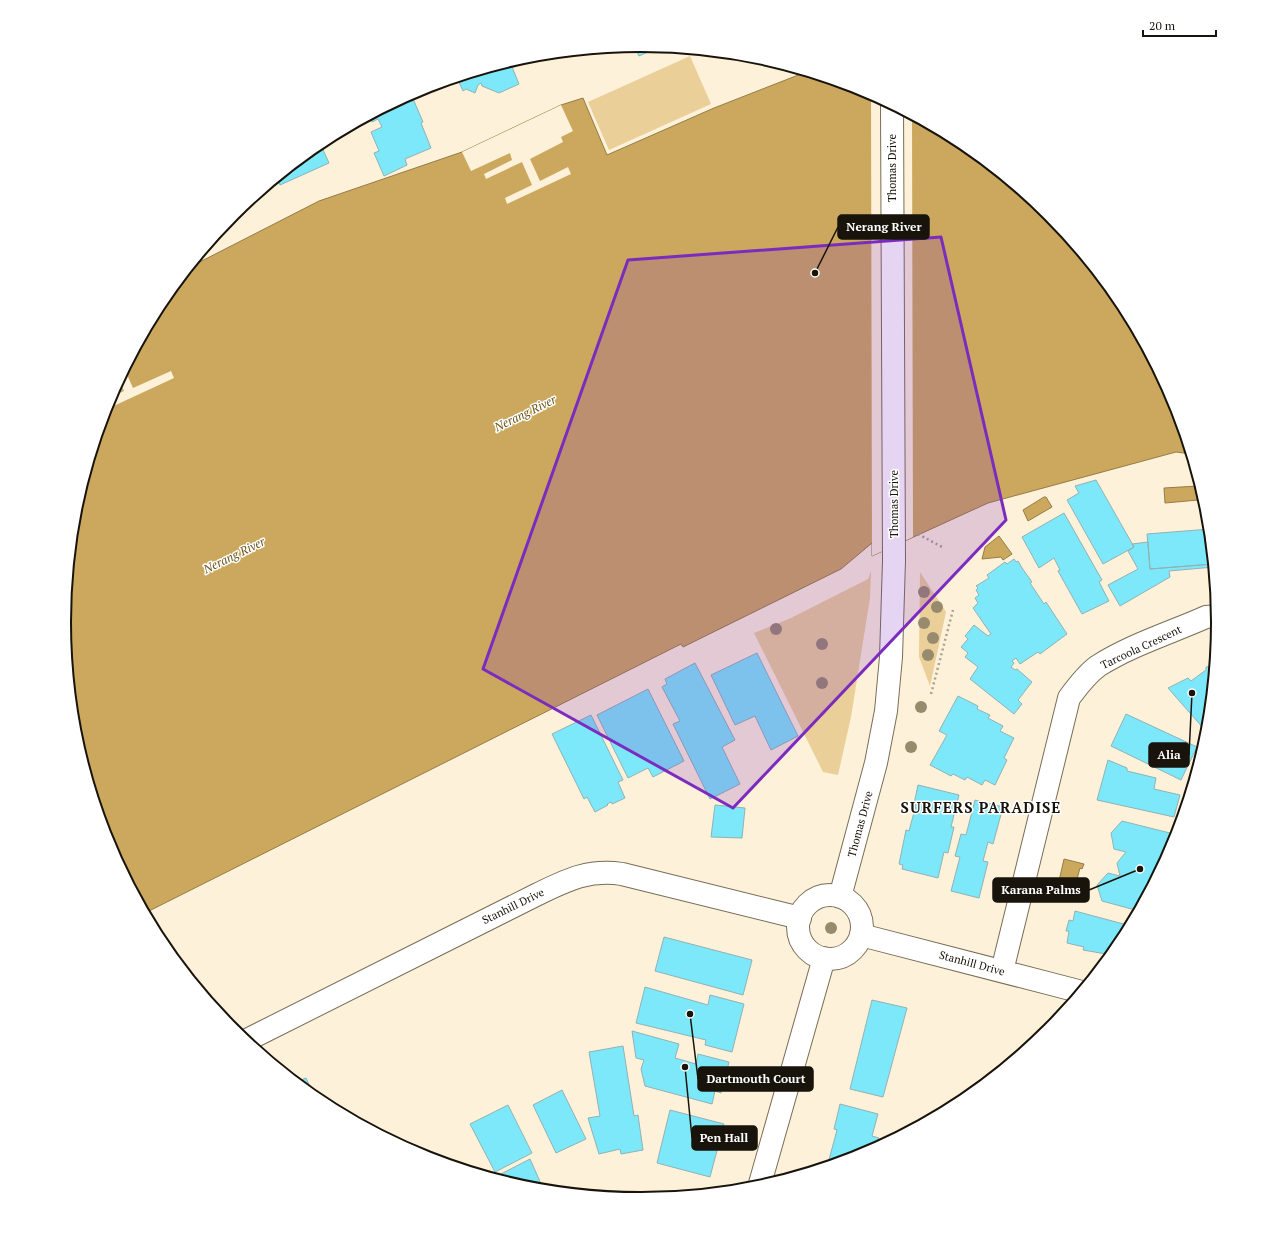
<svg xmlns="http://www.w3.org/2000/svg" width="1283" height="1245" font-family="'PT Serif',serif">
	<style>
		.green { fill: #eacf98 }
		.water { fill: #cba85d; stroke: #957c45 }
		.pier { fill: #fdf1d9 }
		.building { fill: #7ce8f9; stroke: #92b1b5 }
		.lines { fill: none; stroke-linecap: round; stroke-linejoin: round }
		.minor-casing { stroke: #776d57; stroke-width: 24 }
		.major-casing { stroke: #776d57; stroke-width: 24 }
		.path { stroke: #aaa18f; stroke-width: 2.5; stroke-dasharray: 2 3; stroke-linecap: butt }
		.minor { stroke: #fff; stroke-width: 22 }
		.major { stroke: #fff; stroke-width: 22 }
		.tree { fill: #978a6d }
		.marked { fill: #7b2cbf; fill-opacity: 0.2; stroke: #7b2cbf; stroke-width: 3; stroke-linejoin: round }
		.labels { text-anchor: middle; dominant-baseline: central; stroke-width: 3; stroke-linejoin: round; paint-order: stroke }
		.street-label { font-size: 11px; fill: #18140c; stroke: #fff }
		.water-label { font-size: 12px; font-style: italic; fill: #6c541c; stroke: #fff }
		.district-label { font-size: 15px; font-weight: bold; letter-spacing: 1px; fill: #18140c; stroke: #fff }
		.rim { fill: none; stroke: #18140c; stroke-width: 2 }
		.leader { fill: none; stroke: #18140c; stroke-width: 1.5 }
		.callout-dot { fill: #18140c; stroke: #fff; stroke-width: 1.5 }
		.callout { fill: #18140c; stroke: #18140c; stroke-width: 1.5 }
		.callout-label { font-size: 12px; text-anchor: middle; font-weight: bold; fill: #fff }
	</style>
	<rect width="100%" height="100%" fill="#fdf1d9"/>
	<path class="green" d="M690 56 711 104 609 150 588 102Z
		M871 571 870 598 851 717 838 775 823 772 754 633 791 618 868 579Z
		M920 572 946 612 930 686 919 657Z"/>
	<path class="water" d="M806 72 863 89 963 142 1050 214 1122 302 1175 402 1191 454 1176 452 988 503 872 556V543L841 569 683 647 681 644 145 913 108 843 75 735 64 622 75 510 108 401 161 301 190 267 319 201 462 152 561 105 583 98 607 155 714 108Z
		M1198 486V500L1165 503 1164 488Z
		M1044 497H1046L1052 507 1028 521 1023 510Z
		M999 536 1012 554 1003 560 1001 557 982 559 985 547Z
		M1064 859 1084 864 1082 869 1080 868 1073 894 1057 890Z"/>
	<path class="pier" d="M871 94 912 115 913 537 872 556Z
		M561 105 573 131 561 137 563 142 530 159 540 181 568 167 571 174 507 204 505 198 532 185 522 162 486 179 484 174 512 160 510 153 471 171 462 152Z
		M125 370 133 388 171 371 174 378 105 410 110 397 124 391 119 380Z"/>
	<path class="building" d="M642 45 659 47 639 56 634 46Z
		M510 62 519 84 499 93 482 86 481 83 478 85 475 93 466 89 463 91 457 78Z
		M411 94 423 122 421 123 431 148 405 159 407 165 384 176 374 153 379 151 371 132 382 127 378 119 372 122 370 116Z
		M320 143 329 163 280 185 277 178Z
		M1096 480 1134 547 1103 564 1067 500 1079 493 1075 486Z
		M1064 513 1102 580 1099 582 1109 601 1082 614 1058 571 1060 570 1054 558 1039 568 1022 537Z
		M1210 529 1213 564 1150 569 1147 534Z
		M1148 542 1150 569 1213 564 1214 567 1169 571 1170 577 1120 606 1108 585 1138 569 1128 551 1134 547 1132 544Z
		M1014 559 1016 562 1018 561 1022 568 1032 582 1030 583 1044 604 1046 602 1067 634 1040 654 1038 652 1020 664 1016 658 1012 661 1014 663 1011 667 1015 670 1017 669 1032 682 1018 700 1022 704 1014 714 970 679 978 667 965 657 968 653 961 647 968 639 965 636 974 625 988 636 991 634 973 608 978 603 975 598 979 595 976 590 978 588 976 586 989 578 987 575 1005 562 1007 564Z
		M757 653 798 736 771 750 755 716 735 725 711 675Z
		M695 663 735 740 722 747 740 784 710 799 673 724 680 721 662 687 667 684 665 679Z
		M1215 666 1209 728 1204 729 1168 688 1188 678 1191 681 1206 670V667Z
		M648 689 684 761 653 777 648 768 628 778 597 715Z
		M958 696 978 706 977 709 990 715 988 718 1003 726 1000 731 1014 738 1004 758 1007 760 995 785 985 780 982 785 967 777 965 780 953 774 951 776 930 765 947 735 939 731Z
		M1126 714 1197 747 1181 780 1111 746Z
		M591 715 623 780 618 782 625 798 612 804 611 802 607 804 608 805 595 812 587 797 584 799 552 734Z
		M1108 760 1127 768V771L1156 778 1154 789 1180 795 1174 817 1097 800Z
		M918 785 959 795 951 827H954L948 853 944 852 938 878 902 869 903 865 899 864 906 830 909 831 916 805 914 804Z
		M975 800 1003 807 993 844 988 842 983 861 988 862 979 898 951 891 960 857 955 856 961 834 966 835Z
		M715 805 745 808 742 838 711 837Z
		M1122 821 1178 835 1175 844 1139 911 1102 901 1097 885 1108 873 1120 876 1117 863 1126 852 1114 849 1111 833Z
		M1075 911 1131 926 1122 944 1112 955 1083 950 1084 947 1067 943 1069 931H1066L1069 920 1073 921Z
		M664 937 752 960 743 995 655 971Z
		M645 987 708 1005 710 995 744 1004 732 1052 705 1045 706 1040 636 1023Z
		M872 1000 907 1008 883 1097 850 1089Z
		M632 1031 679 1044 675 1058 696 1064 698 1054 729 1062 721 1093 715 1091 712 1104 645 1086 641 1069 644 1060 636 1058Z
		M623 1046 634 1116 638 1115 643 1150 621 1154 620 1149 599 1154 588 1118 600 1116 589 1052Z
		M306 1078 315 1098 296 1082Z
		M562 1090 586 1139 556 1153 533 1105Z
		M840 1104 878 1114 872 1136 879 1138 876 1149 862 1156 827 1167 837 1130 834 1129Z
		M508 1105 532 1153 495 1172 470 1124Z
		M670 1110 724 1124 710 1177 657 1163Z
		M530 1159 542 1186 534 1189H529L505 1182 501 1174Z"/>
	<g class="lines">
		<g class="minor-casing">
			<path id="minor" d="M861 935 1082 992
				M1002 971 1069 698C1077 687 1087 674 1098 666 1131 645 1170 633 1206 617L1218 616
				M245 1041 538 894C567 880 588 869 622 874L800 918"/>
		</g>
		<g class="major-casing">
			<path id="major" d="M798 927a32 32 0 1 1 64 0a32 32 0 1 1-64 0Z
				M840 897 876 763 886 711 891 657 894 561 892 105
				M759 1187 824 958"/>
		</g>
		<path class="path" d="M918 534 944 548
			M931 694 953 610"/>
		<use href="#minor" class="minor"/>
		<use href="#major" class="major"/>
	</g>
	<g class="tree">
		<circle cx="924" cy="592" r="6"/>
		<circle cx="937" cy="607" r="6"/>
		<circle cx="924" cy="623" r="6"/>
		<circle cx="776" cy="629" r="6"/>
		<circle cx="933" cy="638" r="6"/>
		<circle cx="822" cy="644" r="6"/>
		<circle cx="928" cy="655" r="6"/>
		<circle cx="822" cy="683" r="6"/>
		<circle cx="921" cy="707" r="6"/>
		<circle cx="911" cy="747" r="6"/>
		<circle cx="831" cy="928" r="6"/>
	</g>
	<path class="marked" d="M941 237 1006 520 733 808 483 669 628 260Z"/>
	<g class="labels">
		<g class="street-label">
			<text transform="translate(892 168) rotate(-90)">Thomas Drive</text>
			<text transform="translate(894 504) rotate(-90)">Thomas Drive</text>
			<text transform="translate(1141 647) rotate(-25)">Tarcoola Crescent</text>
			<text transform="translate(860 824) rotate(-75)">Thomas Drive</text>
			<text transform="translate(513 906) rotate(-26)">Stanhill Drive</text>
			<text transform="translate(972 963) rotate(15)">Stanhill Drive</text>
		</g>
		<g class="water-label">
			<text transform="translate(525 413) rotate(-26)">Nerang River</text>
			<text transform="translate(234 555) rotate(-26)">Nerang River</text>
		</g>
		<g class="district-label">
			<text x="981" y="807">SURFERS PARADISE</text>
		</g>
	</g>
	<path d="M0 0H1283V1245H0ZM71 622a570 570 0 1 1 1140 0a570 570 0 1 1-1140 0Z" fill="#fff" fill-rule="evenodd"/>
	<path class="rim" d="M71 622a570 570 0 1 1 1140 0a570 570 0 1 1-1140 0Z"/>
	<path class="leader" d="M815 273L838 227M1192 693L1189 755M1140 869L1089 890M690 1014L698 1079M685 1067L692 1138"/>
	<g class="callout-dot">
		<circle cx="815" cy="273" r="4"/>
		<circle cx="1192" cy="693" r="4"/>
		<circle cx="1140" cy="869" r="4"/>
		<circle cx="690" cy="1014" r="4"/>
		<circle cx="685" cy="1067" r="4"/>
	</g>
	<g class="callout">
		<rect x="838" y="215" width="91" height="24" rx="4"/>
		<rect x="1149" y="743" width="40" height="24" rx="4"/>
		<rect x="993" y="878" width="96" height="24" rx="4"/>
		<rect x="698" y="1067" width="115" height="24" rx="4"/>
		<rect x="692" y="1126" width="65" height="24" rx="4"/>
	</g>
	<g class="callout-label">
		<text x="884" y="231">Nerang River</text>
		<text x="1169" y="759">Alia</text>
		<text x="1041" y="894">Karana Palms</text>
		<text x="756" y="1083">Dartmouth Court</text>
		<text x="724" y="1142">Pen Hall</text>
	</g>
	<path d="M1143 30v6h73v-6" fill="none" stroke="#18140c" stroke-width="2"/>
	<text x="1149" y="30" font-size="12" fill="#18140c" stroke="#ffffff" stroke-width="3" paint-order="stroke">20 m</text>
</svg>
